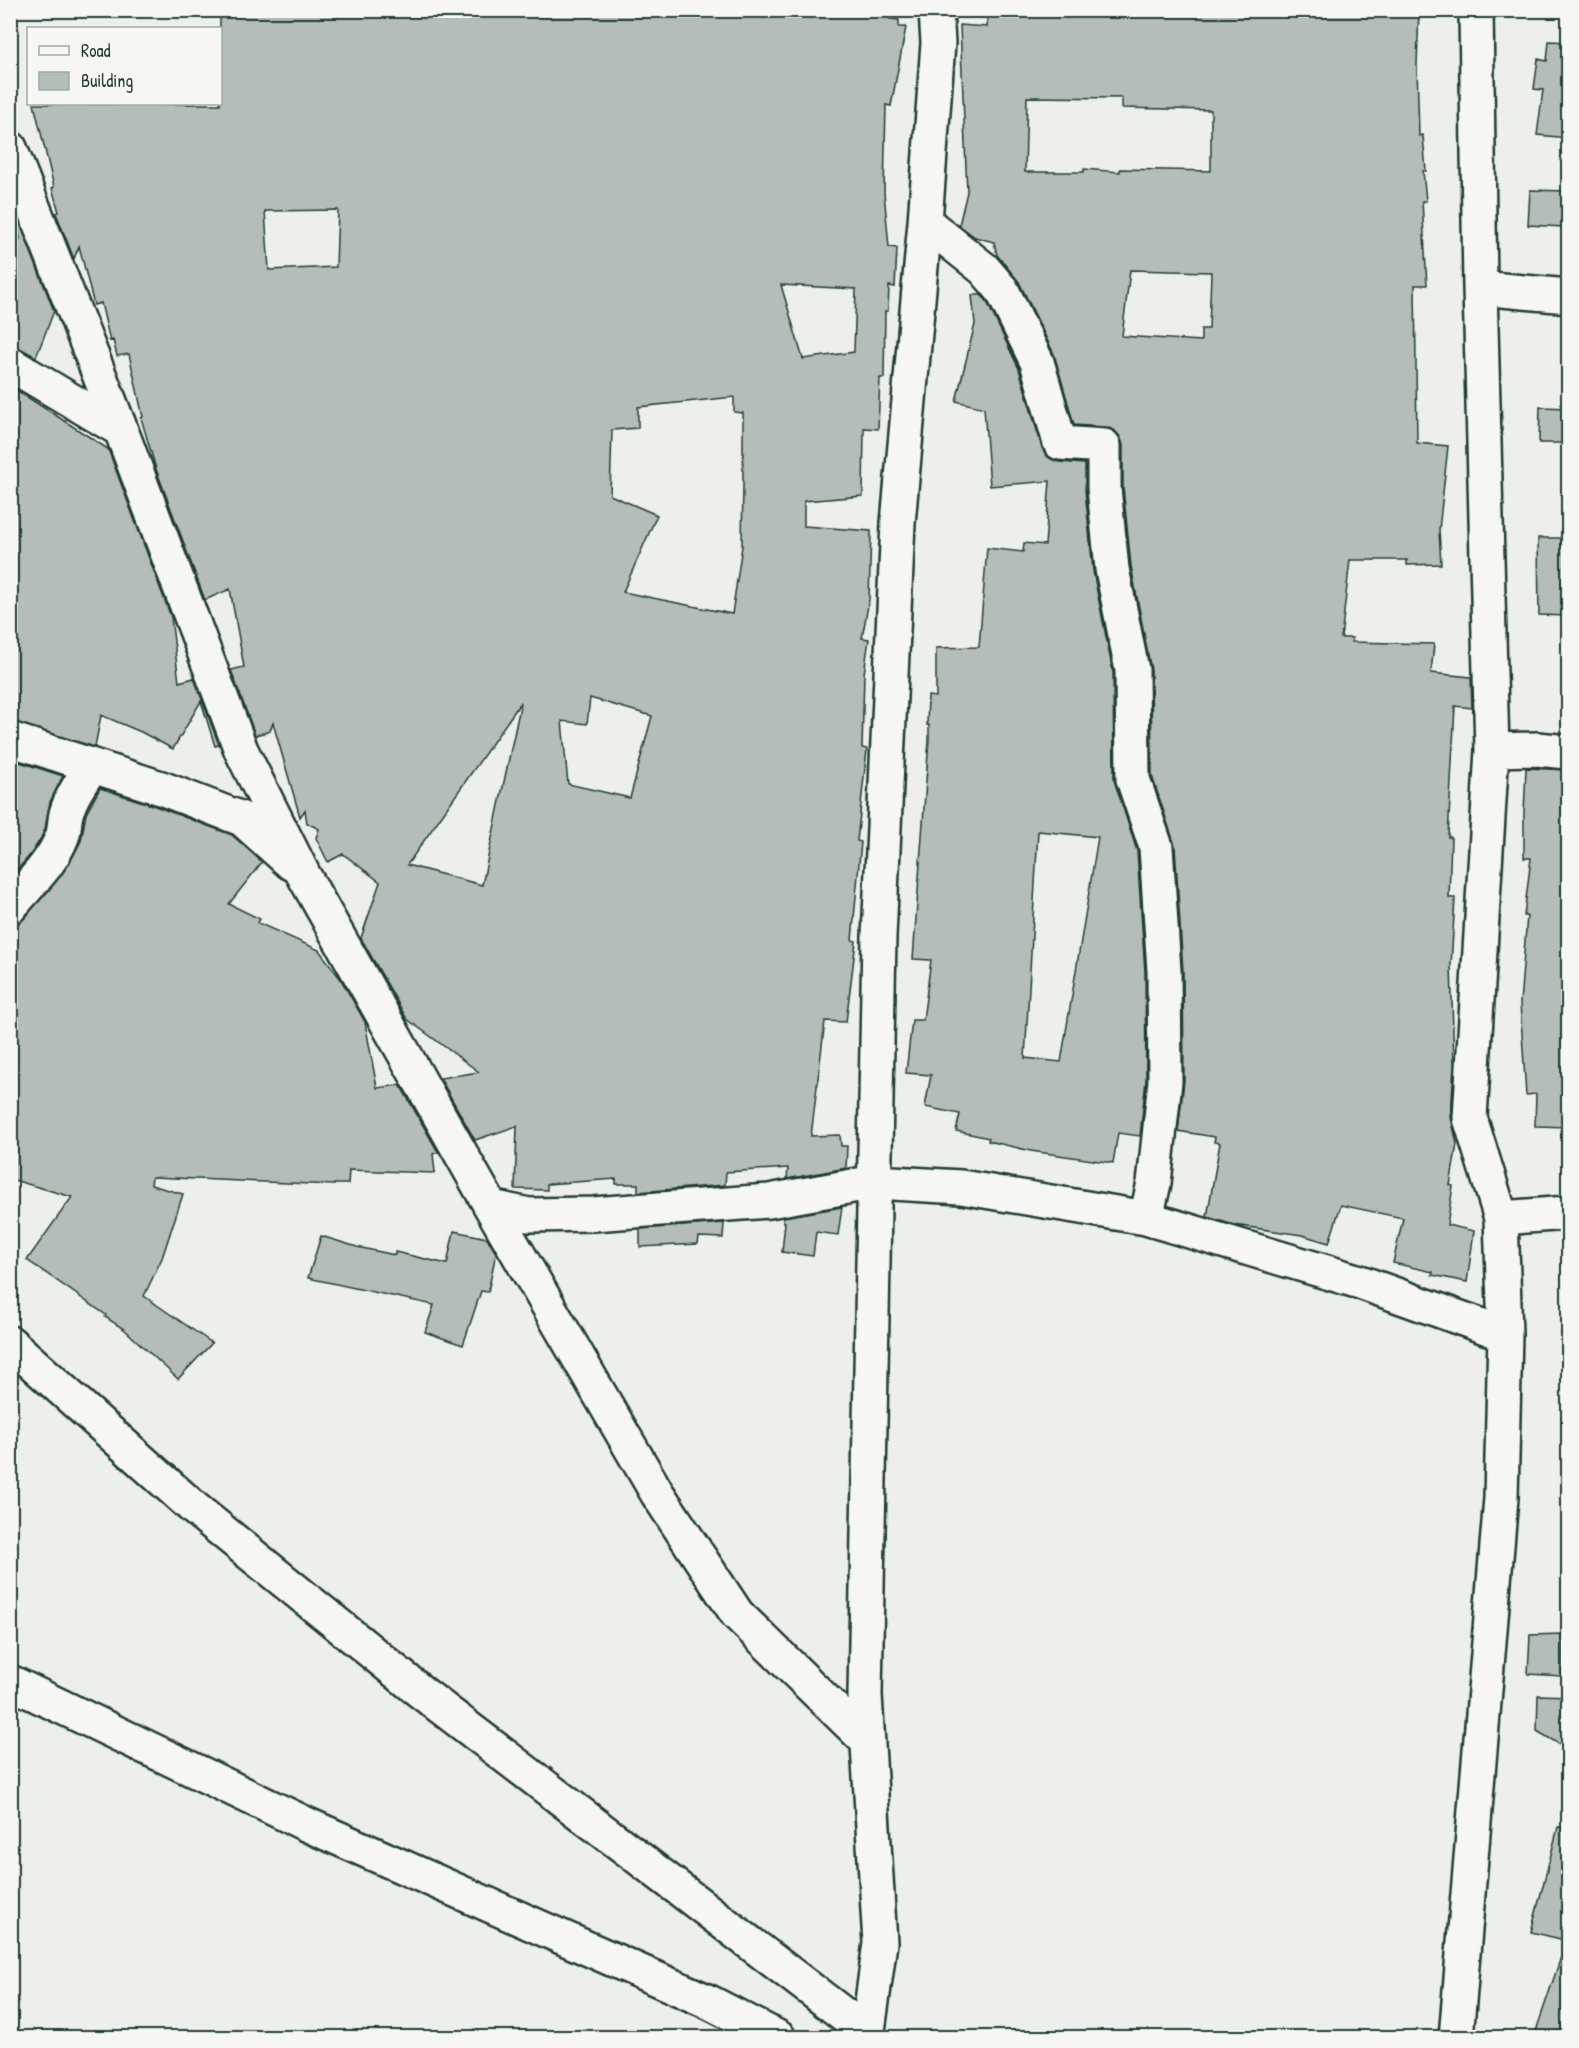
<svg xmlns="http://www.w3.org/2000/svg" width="1579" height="2048" font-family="'Patrick Hand',sans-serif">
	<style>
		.building { fill: #b4bdb8; stroke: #1f3d34; stroke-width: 1.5; fill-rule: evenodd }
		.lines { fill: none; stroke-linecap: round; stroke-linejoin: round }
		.minor-casing { stroke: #1f3d34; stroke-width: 38 }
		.minor { stroke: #f6f6f2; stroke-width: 33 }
	</style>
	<rect width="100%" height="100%" fill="#edefea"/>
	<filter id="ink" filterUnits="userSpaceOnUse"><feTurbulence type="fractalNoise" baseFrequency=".0167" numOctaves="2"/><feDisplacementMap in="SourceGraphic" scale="12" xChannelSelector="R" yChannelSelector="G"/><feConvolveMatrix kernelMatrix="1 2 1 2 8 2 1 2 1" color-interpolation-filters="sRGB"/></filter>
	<g filter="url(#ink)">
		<path class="building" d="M220 10H891L890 19 899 20V27H906L891 106 886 105 884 192 889 247 897 248 895 287 889 286 888 311H885L884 378H880L878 429 864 428 863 496 804 501V526L871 531 869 600 862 638 869 639 864 674 862 748 867 749 857 841 861 842 852 940 856 941 846 1022 825 1021 811 1136 840 1135 841 1146H847L846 1168 787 1179 788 1168 726 1172 725 1185 638 1192V1184H616V1179L547 1184V1190L515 1189 517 1126 475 1140 440 1078 479 1072 407 1019 361 938 380 882 343 854 328 862 316 838 319 829 307 823 305 810 300 817 273 723 270 731 255 735 231 670 244 667 230 589 205 600 156 469 141 418 143 417 129 354 117 356 113 340 110 341 101 303 94 305 79 246 74 259 56 213 59 212 52 188 54 187 34 104H220ZM338 210 336 267 269 270 265 211ZM781 285 856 289 854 352 803 359ZM734 397V412L743 413V485L742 546 732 614 623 592 657 515 610 495 612 430 638 428V407ZM590 698 652 716 630 798 568 784 562 721 587 724ZM521 702 482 885 407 865Z
			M988 10 1072 14 1073 10 1297 12V10H1419L1417 65 1419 136 1423 135 1426 171H1423L1426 201H1422L1427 285H1415L1417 443 1448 446 1439 530 1441 564 1407 565V560H1350L1341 638H1352V642L1434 644 1431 673 1471 677 1472 708 1455 706 1448 837H1451L1449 898H1455L1451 965 1454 1065 1451 1117 1457 1144 1450 1185 1453 1186 1447 1225 1474 1231 1467 1282 1432 1275 1433 1272 1393 1263 1403 1218 1341 1205 1329 1243 1302 1235 1234 1225 1207 1217 1220 1143 1214 1142 1215 1137 1178 1131 1184 1081 1183 971 1175 846 1152 776 1151 670 1131 566 1123 487V445L1120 437 1114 430 1105 427 1074 425 1054 354 1019 282 997 255 994 242 975 237 959 225 967 192 960 25 987 27ZM1027 97 1122 98V108L1211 110V171L1120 169V172L1084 169V172H1025ZM1130 270 1211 272 1209 329H1201V341L1122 336Z
			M1549 41 1569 42V138L1537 135 1543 90 1534 89 1538 59 1547 61Z
			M1530 190 1566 191 1564 227 1528 225Z
			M19 221 54 311 36 357 20 348 10 345V239H20L17 222Z
			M972 295H981L986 300 1019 369 1042 448 1048 457 1059 462 1085 464V490L1093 571 1113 672 1114 780 1137 851 1145 972 1146 1080 1140 1136 1118 1133 1113 1163 1031 1151 988 1141 989 1138 956 1131 960 1114 925 1107 931 1075 906 1073 912 1020H923L931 960 913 959 929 740V725H927L928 696 936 697V648L979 647 987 548 1023 552 1024 543 1045 545 1050 481 990 486 984 408 956 401 975 324ZM1038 831 1098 837 1061 1062 1025 1058Z
			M10 386 108 449 171 617 179 682 194 678 219 745 215 746 201 701 173 749 141 732 101 715 95 747 10 721Z
			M1540 407 1569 408V443H1539Z
			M1538 538H1568V616L1539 615Z
			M10 759 63 776 50 802 45 829 41 838 31 854 10 878Z
			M1526 768 1569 770V1127L1535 1126 1536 1094 1526 1095 1520 1003 1527 916H1524L1531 858H1524V814Z
			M100 788 155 806 232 835 262 862 229 904 260 919 258 923 319 950 340 978 365 1022 377 1088 400 1085 438 1152 433 1154 435 1173 349 1170 348 1184H334V1185L152 1177 151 1185 183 1194 162 1258 144 1296 212 1343 178 1379 124 1329 105 1317 106 1315 27 1260 72 1197 10 1179V925L17 924 24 919 67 867 81 841 86 814Z
			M842 1207 838 1235 816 1232 813 1256 782 1252 785 1222H783V1217Z
			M724 1223 723 1238 699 1237 698 1244 640 1247V1229Z
			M454 1231 487 1238 496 1253 488 1292 481 1291 463 1345 425 1332 434 1305 308 1278 321 1236 357 1247 395 1255V1252L447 1264Z
			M1563 1634 1562 1676 1528 1674 1530 1635Z
			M1538 1695 1569 1696V1750L1537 1731Z
			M1558 1827 1569 1828V1941L1531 1932Z
			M1563 1951H1569V2037H1534Z"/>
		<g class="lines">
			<g class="minor-casing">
				<path id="minor" d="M10 148 121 430 241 750 303 874 491 1207 657 1493 737 1614 868 1742
					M925 222 984 269 1002 290 1037 362 1060 443 1104 446V488L1112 569 1132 670 1133 779 1156 847 1164 971 1165 1081 1154 1183 1146 1218
					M1480 288 1568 296
					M10 364 121 430
					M10 739 161 788 242 819 291 863
					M1492 750 1537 749 1568 752
					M10 907C29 884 51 865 62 837 65 830 64 822 66 814 71 796 82 781 92 766
					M491 1207 529 1215 593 1214 769 1201 875 1182 961 1187 1146 1218 1360 1282 1505 1334
					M1501 1218 1568 1213
					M10 1343 194 1508 421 1692 868 2033
					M10 1682 308 1825 709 2002 779 2038
					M867 2038 880 1943 865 1695 879 937 898 523 925 222 938 43 936 10
					M1456 2038 1501 1498 1505 1334 1501 1218 1470 1118 1492 750 1480 288 1476 10"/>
			</g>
			<use href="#minor" class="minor"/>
		</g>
	</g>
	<rect width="1579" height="2048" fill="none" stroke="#f6f6f2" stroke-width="36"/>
	<rect x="18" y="18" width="1543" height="2012" fill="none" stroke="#1f3d34" stroke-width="2" filter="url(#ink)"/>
	<rect x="27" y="27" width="195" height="78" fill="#f6f6f2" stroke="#a0aca6" stroke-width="1.5"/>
	<rect x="39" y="46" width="30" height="9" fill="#f6f6f2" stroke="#a0aca6" stroke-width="1.5"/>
	<text x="81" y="57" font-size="18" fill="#1f3d34">Road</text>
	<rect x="39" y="72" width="30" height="18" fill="#b4bdb8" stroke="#a0aca6" stroke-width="1.5"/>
	<text x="81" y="87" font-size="18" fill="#1f3d34">Building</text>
</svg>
